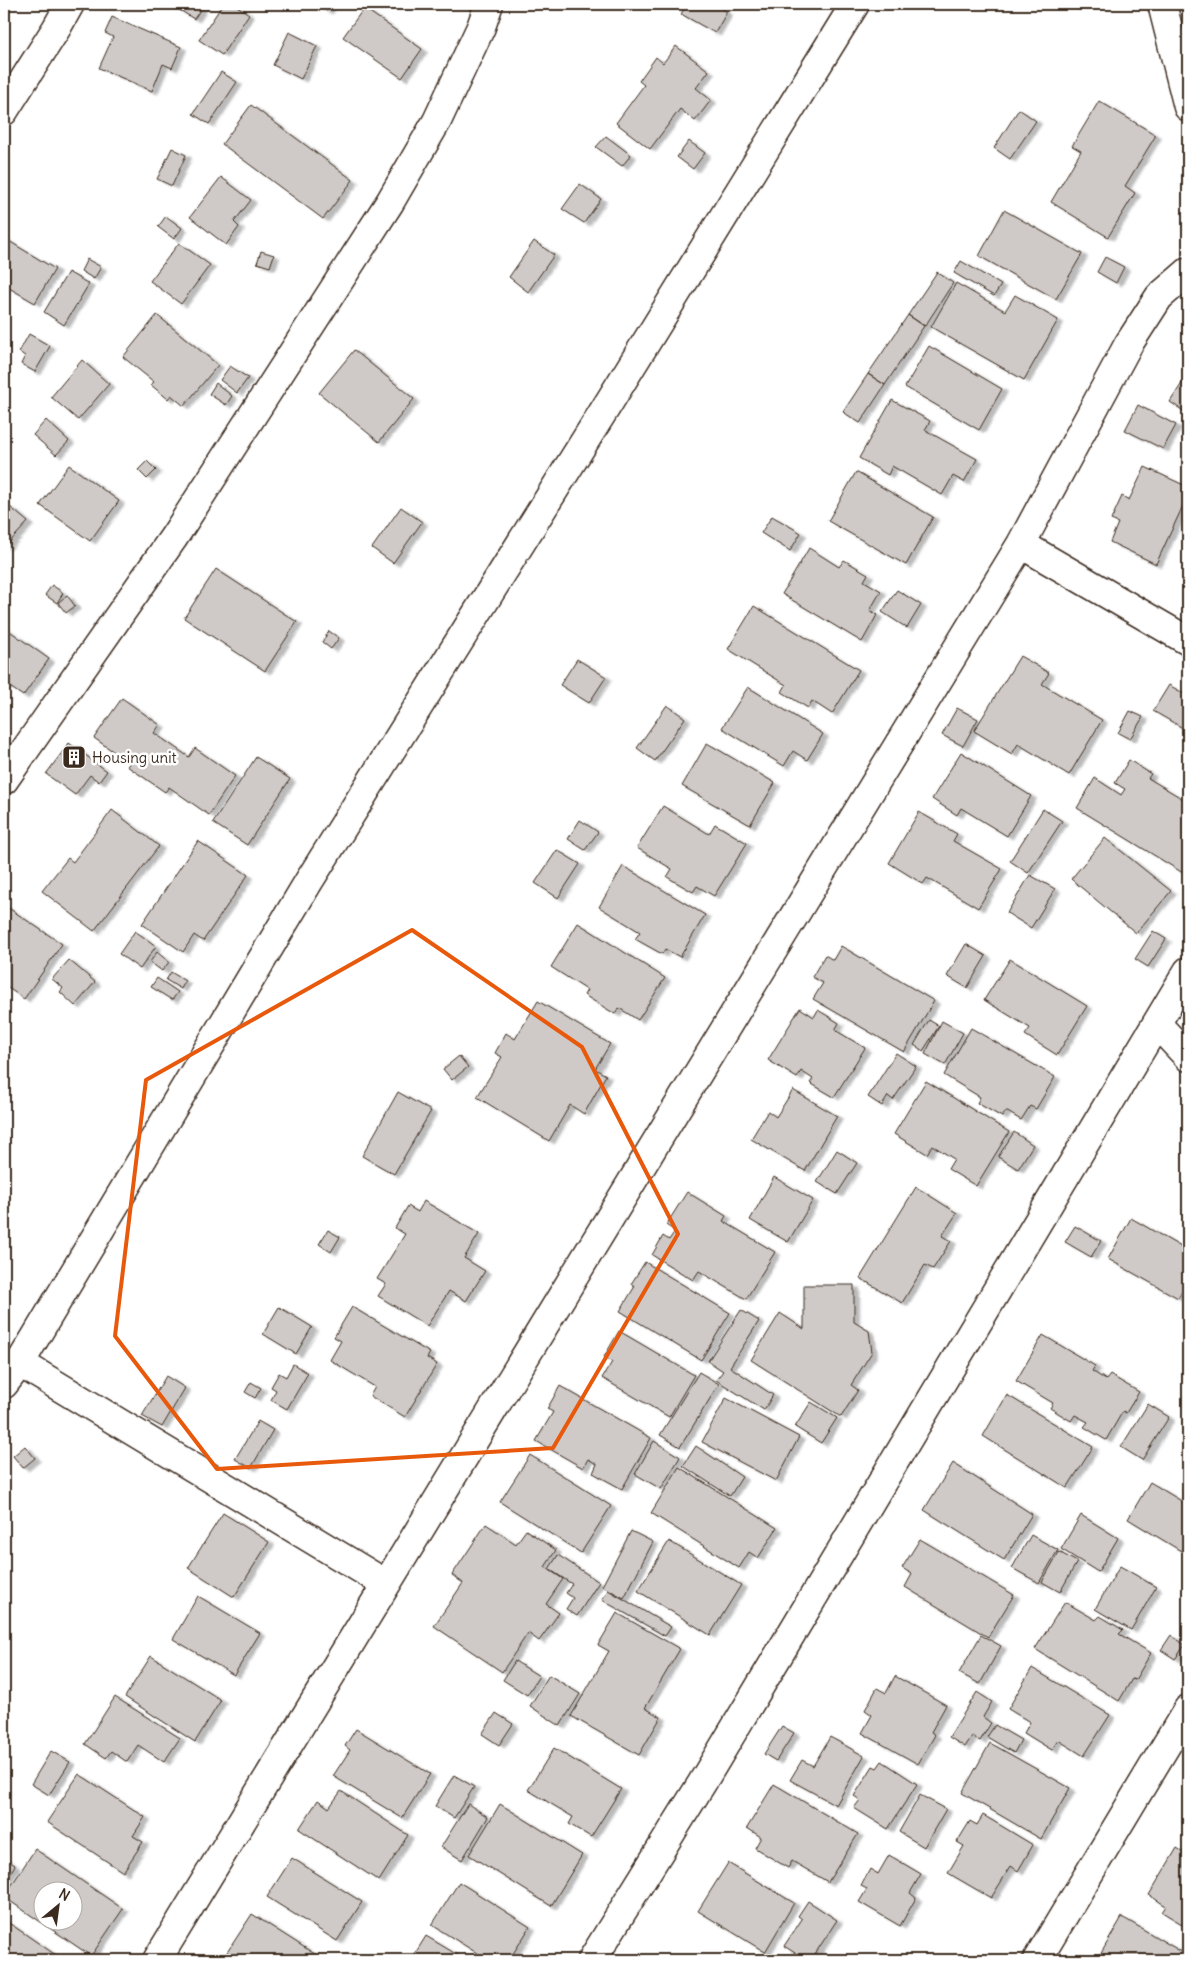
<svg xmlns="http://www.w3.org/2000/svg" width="1192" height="1964" font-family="Delius,sans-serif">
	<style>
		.building { fill: #cfcac7; stroke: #3b2a1e; fill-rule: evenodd; filter: url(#shadow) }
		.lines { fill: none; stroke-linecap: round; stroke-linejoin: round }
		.street-casing { stroke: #3b2a1e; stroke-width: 31 }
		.secondary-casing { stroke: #3b2a1e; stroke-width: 31 }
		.street { stroke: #fff; stroke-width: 28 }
		.secondary { stroke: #fff; stroke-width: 28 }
		.marked { fill: none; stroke: #e8590c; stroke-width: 4; stroke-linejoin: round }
		.labels { text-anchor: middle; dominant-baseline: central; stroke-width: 5; stroke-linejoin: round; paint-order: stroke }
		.poi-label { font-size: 15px; fill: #3b2a1e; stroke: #fff; text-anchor: start }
	</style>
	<defs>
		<filter id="shadow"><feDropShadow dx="5.5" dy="3" stdDeviation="1" flood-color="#0004"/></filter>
	</defs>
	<rect width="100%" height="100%" fill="#fff"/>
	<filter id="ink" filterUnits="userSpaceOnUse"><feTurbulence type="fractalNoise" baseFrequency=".02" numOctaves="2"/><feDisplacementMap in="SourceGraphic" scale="10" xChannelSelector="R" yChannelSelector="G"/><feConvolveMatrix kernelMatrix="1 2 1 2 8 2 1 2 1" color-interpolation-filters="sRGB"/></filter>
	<g filter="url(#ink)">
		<path class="building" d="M170 4H204L194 19Z
			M223 4H234L249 14 222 55 199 40Z
			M314 4H331L327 11Z
			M687 4H714L727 12 715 33 681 14Z
			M364 8 422 49 402 78 343 37Z
			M112 17 181 47 172 68 163 64 152 91 99 68 113 37 105 33Z
			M289 32 317 46 301 79 273 65Z
			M676 46 709 71 696 88 711 100 695 121 680 109 650 149 616 123 644 85 639 81 656 57 663 63Z
			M221 72 237 82 209 124 193 114Z
			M1099 101 1156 135 1125 186 1135 193 1108 237 1051 202 1081 151 1072 146Z
			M251 105 353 180 323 219 222 144Z
			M1019 109 1036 121 1010 159 994 148Z
			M606 136 631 155 622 166 596 147Z
			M689 141 705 153 693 169 677 157Z
			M172 148 186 155 172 186 157 179Z
			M221 177 251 200 234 222 239 227 226 245 190 217Z
			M580 184 601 199 584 223 562 209Z
			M1004 210 1082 254 1056 299 979 256Z
			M166 216 182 228 174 239 158 227Z
			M4 238 55 269 35 303 4 285Z
			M534 241 554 255 528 292 509 277Z
			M179 243 210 265 181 304 150 281Z
			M261 251 274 255 270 267 257 263Z
			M1105 257 1124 267 1116 283 1097 272Z
			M87 259 101 267 94 279 81 271Z
			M961 261 1001 285 994 296 954 273Z
			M68 272 89 284 64 325 44 312Z
			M937 272 953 283 925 326 908 315Z
			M956 283 1005 311 1015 295 1058 320 1024 380 931 327Z
			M157 315 218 365 184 406 171 395 168 399 151 385 154 382 123 357Z
			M908 315 924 326 885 385 868 374Z
			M29 334 50 346 35 372 21 364 25 356 19 352Z
			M929 346 1002 389 979 430 905 387Z
			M354 350 414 399 379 442 319 393Z
			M82 360 109 384 78 420 51 397Z
			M230 366 248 378 237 393 220 380Z
			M868 374 885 385 860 423 843 412Z
			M1186 377 1188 379V414L1170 402Z
			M216 383 232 396 226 405 209 394Z
			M892 400 930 421 925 430 977 459 964 482 953 476 942 495 892 466 888 475 859 458Z
			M1138 405 1176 425 1163 449 1125 430Z
			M46 420 69 441 56 455 33 435Z
			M147 461 156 470 147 479 138 470Z
			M69 465 119 501 90 541 40 505Z
			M1145 467 1188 487V495L1156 564 1110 542 1118 523 1111 520 1122 496 1129 500Z
			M856 472 933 517 906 565 828 521Z
			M9 506 28 522 4 548V511Z
			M401 507 422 522 393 563 372 548Z
			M772 516 801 533 790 551 761 533Z
			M809 548 839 567 844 560 868 574 864 581 881 591 870 610 877 615 862 642 782 594Z
			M216 569 297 622 265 671 184 618Z
			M52 585 63 593 57 603 45 595Z
			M897 590 921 605 907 628 882 612Z
			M67 595 75 606 66 613 58 603Z
			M754 606 859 670 832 714 812 701 808 708 782 692 786 685 728 649Z
			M4 627 49 659 23 696 7 685 4 689Z
			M329 631 339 638 331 649 322 642Z
			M1020 656 1049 673 1042 684 1102 720 1069 775 1018 744 1012 754 974 731Z
			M577 659 606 677 589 703 560 685Z
			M1169 685 1188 696V731L1153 711Z
			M748 687 823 734 807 760 793 751 784 766 722 728Z
			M122 698 160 725 154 733 189 757 195 748 235 776 209 815 169 787 165 792 127 766 130 763 94 738Z
			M667 705 685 718 655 761 637 748Z
			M957 708 978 719 963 746 942 735Z
			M1130 711 1143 717 1130 739 1118 733Z
			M69 743 107 771 99 782 90 775 75 795 46 774Z
			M707 743 775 783 750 825 682 786Z
			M961 752 1031 796 1007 836 961 808 957 815 932 799Z
			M256 757 290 779 247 845 213 823Z
			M1129 760 1151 774 1148 778 1188 802V832L1185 838 1188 840V863L1183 873 1077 808 1095 778 1121 795 1125 789 1115 783Z
			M663 806 709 834 715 824 747 843 714 896 697 886 693 892 667 877 672 869 637 848Z
			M1043 809 1062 821 1028 873 1010 861Z
			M112 810 159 846 94 931 42 891 68 858 73 862Z
			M919 812 957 834 953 841 1002 869 978 908 927 878 923 884 889 863Z
			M580 820 598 832 585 850 568 839Z
			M1105 838 1171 891 1136 933 1071 879Z
			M198 841 248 875 203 941 194 935 183 952 142 924Z
			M557 850 580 864 558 898 535 883Z
			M623 866 705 915 680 957 665 949 662 954 635 939 640 932 599 907Z
			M1030 875 1055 889 1031 928 1007 913Z
			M4 905 62 944 24 999 4 985V975L6 972 4 971Z
			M578 923 665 978 638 1020 619 1008 615 1014 584 995 587 990 551 967Z
			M135 931 156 946 140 969 119 954Z
			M1153 931 1166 939 1148 967 1135 959Z
			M966 944 986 956 967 988 947 976Z
			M841 946 934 1001 904 1052 813 999 823 983 812 977 825 955 833 960Z
			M157 952 169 962 162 971 150 962Z
			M1010 959 1087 1006 1057 1055 1025 1035 1030 1028 984 1000Z
			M69 960 95 982 75 1006 60 992 63 988 52 979Z
			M171 972 185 981 181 989 166 980Z
			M157 978 178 992 172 1000 151 987Z
			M538 1001 610 1044 595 1069 606 1075 584 1114 570 1105 549 1141 477 1097 502 1057 495 1053 506 1033 515 1039Z
			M800 1008 814 1017 818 1010 839 1023 835 1030 865 1048 834 1097 810 1083 813 1079 801 1071 797 1078 768 1060Z
			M929 1020 939 1026 923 1051 914 1045Z
			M942 1021 963 1033 945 1065 925 1054Z
			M971 1028 1055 1077 1036 1109 1030 1106 1021 1120 1006 1111 1002 1117 977 1103 980 1097 944 1075Z
			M896 1053 916 1066 893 1100 888 1096 882 1106 868 1097Z
			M459 1056 468 1067 452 1080 443 1069Z
			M926 1081 1009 1132 976 1186 948 1169 954 1159 932 1145 927 1154 894 1134Z
			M793 1090 837 1116 805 1171 751 1139 768 1111 776 1117Z
			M398 1092 431 1111 394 1174 362 1156Z
			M1014 1132 1033 1145 1018 1169 998 1157Z
			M837 1150 857 1163 837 1194 817 1182Z
			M774 1177 813 1200 788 1242 750 1220Z
			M916 1187 957 1213 942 1236 951 1241 933 1269 925 1265 902 1303 860 1278Z
			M687 1192 726 1216 723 1221 775 1252 746 1299 699 1271 693 1280 652 1255 663 1236 669 1240 675 1231 666 1225Z
			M424 1201 479 1234 464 1258 485 1271 466 1301 449 1291 427 1326 378 1296 386 1284 377 1279 405 1234 395 1228 408 1206 418 1212Z
			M1131 1218 1188 1251V1279L1178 1298 1108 1259Z
			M1075 1226 1101 1241 1091 1257 1065 1242Z
			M328 1230 340 1237 331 1252 319 1244Z
			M645 1262 730 1313 701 1360 620 1311 635 1286 631 1284Z
			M804 1285H854V1322L869 1331 872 1352 851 1385 858 1390 841 1417 751 1360 780 1313 804 1329Z
			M279 1307 312 1327 296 1354 263 1334Z
			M352 1307 430 1353 427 1358 437 1364 405 1417 370 1396 375 1387 330 1360 341 1341 334 1337Z
			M741 1310 759 1321 730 1367 773 1395 764 1410 716 1380 723 1371 708 1361Z
			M619 1331 694 1375 669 1417 602 1378 612 1362 604 1357Z
			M1043 1335 1095 1366 1092 1371 1106 1380 1110 1375 1139 1392 1126 1413 1123 1411 1106 1440 1084 1427 1088 1422 1075 1415 1071 1421 1050 1408 1053 1403 1016 1381Z
			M293 1364 308 1373 287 1409 271 1400 276 1390 271 1387 279 1373 286 1377Z
			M699 1372 719 1384 680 1447 660 1435Z
			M166 1376 185 1388 162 1427 142 1416Z
			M251 1382 261 1388 255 1398 245 1392Z
			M560 1386 651 1438 622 1489 593 1473 597 1464 588 1459 583 1468 536 1441 553 1412 547 1409Z
			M1007 1395 1093 1447 1067 1488 983 1436Z
			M726 1398 799 1437 776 1481 702 1442Z
			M811 1402 837 1418 821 1443 795 1427Z
			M1148 1404 1169 1417 1142 1460 1121 1447Z
			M258 1421 273 1430 251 1468 235 1459Z
			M654 1441 680 1457 661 1489 635 1474Z
			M25 1446 35 1458 23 1468 13 1456Z
			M696 1446 742 1477 730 1496 683 1466Z
			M530 1455 611 1506 581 1553 500 1502Z
			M953 1463 1032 1514 1004 1560 924 1510Z
			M679 1467 777 1528 758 1558 749 1552 739 1568 651 1513Z
			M1150 1482 1188 1505V1539L1181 1551 1128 1519Z
			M223 1513 269 1542 234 1597 188 1568Z
			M1081 1515 1118 1538 1098 1572 1061 1549Z
			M486 1524 516 1544 526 1530 556 1550 545 1567 563 1579 546 1604 559 1613 539 1641 528 1633 502 1672 434 1626 463 1583 452 1575Z
			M631 1531 653 1542 624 1598 602 1586Z
			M1031 1535 1058 1550 1039 1583 1012 1568Z
			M920 1539 1014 1595 988 1637 905 1587 912 1574 902 1568Z
			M669 1541 741 1585 710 1635 638 1591Z
			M1059 1552 1077 1562 1060 1592 1042 1582Z
			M558 1555 599 1582 577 1616 566 1609 573 1598 566 1593 572 1584 549 1569Z
			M1120 1566 1156 1587 1131 1630 1095 1609Z
			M608 1590 671 1627 665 1636 602 1600Z
			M198 1596 260 1633 234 1675 173 1639Z
			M1065 1602 1096 1620 1100 1616 1123 1630 1119 1634 1151 1653 1135 1680 1132 1679 1119 1701 1035 1649Z
			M617 1613 680 1649 645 1708 661 1717 639 1755 571 1716 609 1651 598 1645Z
			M981 1635 1001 1646 980 1684 959 1673Z
			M1171 1635 1185 1645 1175 1659 1161 1650Z
			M151 1656 221 1700 195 1742 125 1697Z
			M515 1661 539 1676 527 1695 503 1680Z
			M1032 1668 1110 1715 1084 1756 1058 1740 1052 1750 1024 1733 1030 1722 1008 1709Z
			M549 1675 580 1694 560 1726 530 1706Z
			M895 1676 946 1705 931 1732 935 1735 918 1764 862 1733 872 1715 865 1710 877 1688 886 1693Z
			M977 1692 992 1702 983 1717 991 1723 980 1741 972 1736 965 1747 949 1737Z
			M115 1697 180 1738 164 1762 138 1745 127 1762 111 1751 106 1758 85 1744Z
			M496 1713 513 1724 499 1745 482 1734Z
			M995 1725 1021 1740 1014 1753 987 1737Z
			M782 1726 794 1733 776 1761 764 1754Z
			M356 1729 430 1774 402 1818 333 1776 350 1750 345 1746Z
			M830 1737 864 1756 836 1805 790 1780 802 1760 813 1766Z
			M990 1743 1070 1788 1041 1839 962 1793Z
			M554 1748 621 1789 591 1837 569 1824 573 1817 528 1790Z
			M51 1751 70 1762 49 1795 31 1784Z
			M882 1761 917 1784 888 1829 854 1808 860 1800 854 1796 873 1766 877 1768Z
			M79 1774 145 1817 133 1836 143 1842 123 1872 47 1822Z
			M454 1775 474 1787 454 1818 435 1806Z
			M774 1784 858 1834 828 1882 792 1861 788 1868 755 1848 761 1837 747 1828Z
			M341 1791 408 1835 379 1881 299 1829 318 1800 329 1808Z
			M920 1795 946 1809 924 1847 899 1832Z
			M468 1804 488 1817 462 1860 441 1847Z
			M500 1804 582 1855 551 1906 469 1855Z
			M983 1815 1033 1845 1018 1871 1011 1866 991 1898 948 1873 964 1846 957 1842 970 1821 977 1825Z
			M1177 1848 1188 1855V1918L1186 1917 1182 1924 1162 1912 1166 1906 1149 1895Z
			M35 1849 123 1909 91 1956 4 1897ZM42 1892H72V1922H42Z
			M889 1855 921 1874 910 1893 916 1898 900 1926 859 1902 867 1889 861 1886 870 1869 878 1874Z
			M4 1858 15 1865 4 1884Z
			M292 1858 362 1902 337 1941 267 1897Z
			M728 1863 794 1903 765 1952 698 1911Z
			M459 1882 530 1927 509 1960H488L432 1925Z
			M808 1901 837 1920 811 1960H806L784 1946 802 1919 798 1916Z
			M252 1914 321 1958 320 1960H222Z
			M1122 1917 1187 1955 1183 1960H1109L1100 1955Z
			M9 1923 63 1960H4V1931Z
			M426 1936 466 1960H411Z"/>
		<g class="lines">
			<g class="street-casing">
				<path id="street" d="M1162 4 1188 107
					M4 111 56 29 70 4
					M1021 544 1188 641
					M4 780 174 537 390 202 437 121 481 27 489 4
					M1157 1024 1188 1057
					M20 1363 386 1584
					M157 1960 1021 544 1128 345 1159 297 1188 272
					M592 1960 702 1783 1188 971
					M1037 1960 1188 1709"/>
			</g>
			<g class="secondary-casing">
				<path id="secondary" d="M4 1384 20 1363 309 881 608 404 855 4"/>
			</g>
			<use href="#street" class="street"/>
			<use href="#secondary" class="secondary"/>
		</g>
	</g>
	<path class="marked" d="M412 930 582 1047 678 1234 553 1448 217 1469 115 1336 146 1080Z"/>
	<defs>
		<g id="building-square" transform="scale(1.25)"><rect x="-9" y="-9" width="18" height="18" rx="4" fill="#3b2a1e" stroke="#fff"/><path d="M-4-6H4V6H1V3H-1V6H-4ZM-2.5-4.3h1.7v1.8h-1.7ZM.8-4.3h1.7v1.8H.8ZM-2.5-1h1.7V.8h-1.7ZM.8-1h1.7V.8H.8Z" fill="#fff"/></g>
	</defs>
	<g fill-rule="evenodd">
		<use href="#building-square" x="74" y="757"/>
	</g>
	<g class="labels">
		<g class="poi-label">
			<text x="92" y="757">Housing unit</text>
		</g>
	</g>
	<rect width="1192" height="1964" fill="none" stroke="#fff" stroke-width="20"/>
	<rect x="10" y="10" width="1172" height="1944" fill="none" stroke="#3b2a1e" stroke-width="2" filter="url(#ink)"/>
	<g transform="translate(58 1906) rotate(29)"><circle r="24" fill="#ffffff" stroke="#b1aaa5"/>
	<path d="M0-4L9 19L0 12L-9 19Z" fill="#3b2a1e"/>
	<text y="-8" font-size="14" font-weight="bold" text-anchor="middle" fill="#3b2a1e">N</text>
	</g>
</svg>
